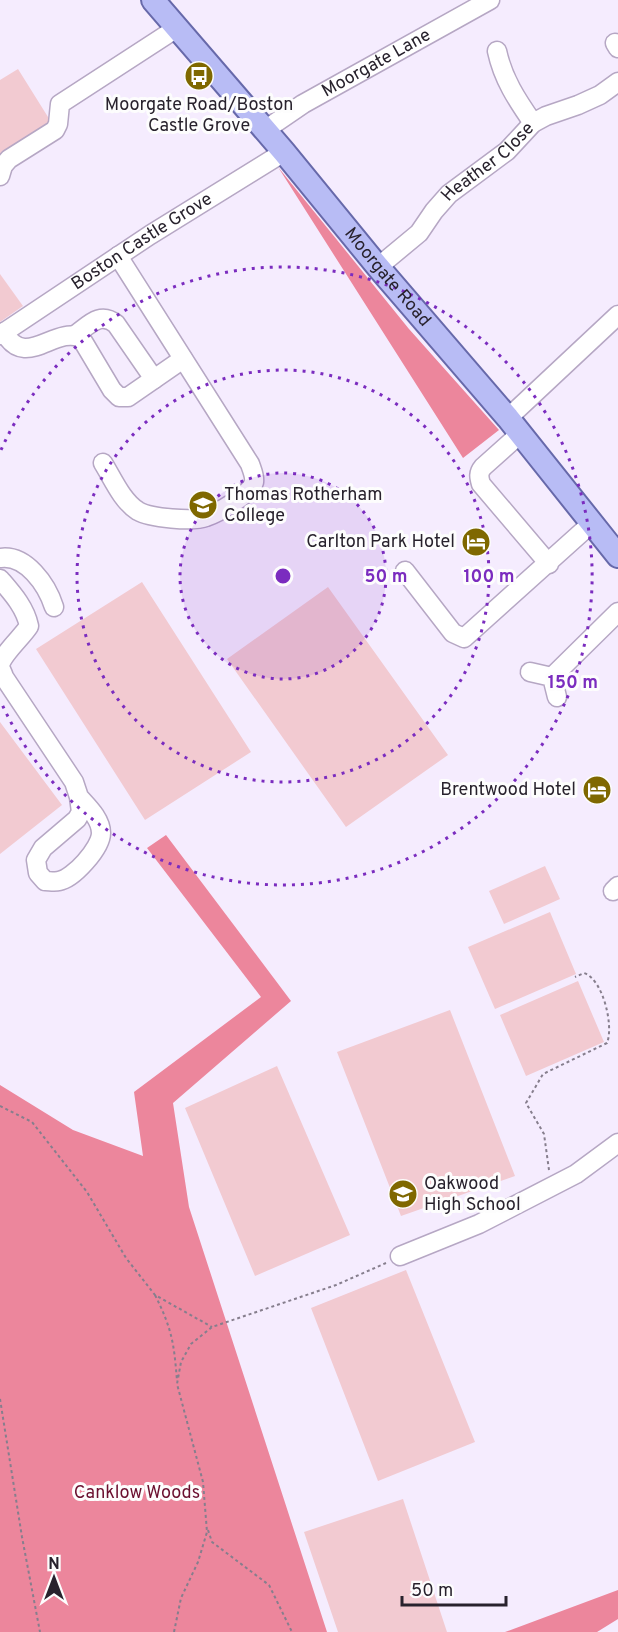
<svg xmlns="http://www.w3.org/2000/svg" width="618" height="1632" font-family="Overpass,sans-serif">
	<style>
		.green { fill: #f2cad1 }
		.forest { fill: #ec869c }
		.lines { fill: none; stroke-linecap: round; stroke-linejoin: round }
		.minor-casing { stroke: #b6a7c4; stroke-width: 21 }
		.major-casing { stroke: #6769aa; stroke-width: 26 }
		.path { stroke: #867e8d; stroke-width: 2; stroke-dasharray: 3 3; stroke-linecap: butt }
		.minor { stroke: #fff; stroke-width: 18 }
		.major { stroke: #b8bcf5; stroke-width: 22 }
		.ring { fill: none; stroke: #7b2cbf; stroke-width: 3; stroke-dasharray: 3 6 }
		.labels { text-anchor: middle; dominant-baseline: central; stroke-width: 6; stroke-linejoin: round; paint-order: stroke }
		.street-label { font-size: 18px; fill: #28222d; stroke: #fdfdfd }
		.poi-label { font-size: 18px; fill: #28222d; stroke: #fdfdfd; text-anchor: start }
		.park-label { font-size: 18px; fill: #6b0f2f; stroke: #fdfdfd }
		.centre { fill: #7b2cbf; stroke: #fdfdfd; stroke-width: 3 }
		.ring-label { font-size: 18px; text-anchor: middle; font-weight: bold; fill: #7b2cbf; stroke: #fdfdfd; stroke-width: 6; stroke-linejoin: round; paint-order: stroke }
	</style>
	<rect width="100%" height="100%" fill="#f5ecfe"/>
	<path class="green" d="M18 69 53 125 0 160V80Z
		M0 274 23 306 0 322Z
		M142 582 251 752 145 820 36 649Z
		M328 587 448 755 346 827 227 659Z
		M0 722 62 805 0 854Z
		M545 866 560 899 504 924 489 891Z
		M550 912 576 974 495 1009 468 947Z
		M578 981 604 1042 526 1076 500 1015Z
		M450 1010 515 1176 401 1216 337 1052Z
		M277 1066 350 1235 255 1276 185 1108Z
		M406 1270 475 1442 378 1481 311 1308Z
		M403 1499 447 1632H338L304 1532Z"/>
	<path class="forest" d="M278 167 409 329 499 430 463 458Z
		M166 835 291 1001 173 1103 189 1207 327 1632H0V1085L73 1130 143 1156 134 1092 261 997 147 848Z
		M618 1590V1619L597 1632H505Z"/>
	<g class="lines">
		<g class="minor-casing">
			<g id="minor">
				<path d="M615 43 618 48"/>
				<path d="M497 51C503 79 517 100 533 123"/>
				<path id="s1" d="M265 130 303 104 490 0"/>
				<path d="M0 176 3 166 9 159 55 130 58 124 60 104 177 28"/>
				<path id="s2" d="M378 267 419 233 434 211 449 194 507 151 533 123 546 116 578 105 600 95 618 82"/>
				<path d="M4 332C25 371 55 325 81 338L112 390 119 397H128L183 359"/>
				<path id="s3" d="M0 335 150 235 284 152"/>
				<path d="M75 335C89 325 100 311 116 324L154 379"/>
				<path d="M508 418 618 315"/>
				<path d="M521 433 483 467C478 473 479 477 481 484L549 564"/>
				<path d="M103 463C113 479 122 501 138 511 150 518 193 522 206 517 218 513 251 494 254 482 255 476 252 470 250 464L118 256"/>
				<path d="M0 558C26 554 47 585 54 607"/>
				<path d="M405 571 453 633 464 638 592 523"/>
				<path d="M0 579C12 593 25 607 29 626 23 636 0 656 0 667 1 670 3 673 4 677L74 782 79 797 81 812 77 819 43 848 36 860 38 873 45 881C49 881 55 882 59 881 73 879 101 848 101 833 101 819 88 807 79 797"/>
				<path d="M530 672 552 677 557 697"/>
				<path d="M552 677 618 612"/>
				<path d="M613 891 618 886"/>
				<path d="M400 1256 479 1224 576 1174 618 1143"/>
			</g>
		</g>
		<g class="major-casing">
			<g id="major">
				<path id="s4" d="M153 0 284 152 378 267 508 418 618 556"/>
			</g>
		</g>
		<path class="path" d="M0 1106 32 1122 87 1192 126 1258 155 1295 212 1327
			M549 1170 544 1134 526 1103 543 1074 607 1043C614 1026 603 979 584 973L575 977
			M155 1295C172 1329 174 1343 177 1381
			M0 1399 22 1537 40 1632
			M208 1530 212 1542 269 1585 292 1632
			M174 1632 181 1598 198 1562 207 1532 203 1482 177 1384 181 1362 191 1344 212 1327 336 1285 386 1263"/>
		<use href="#minor" class="minor"/>
		<use href="#major" class="major"/>
	</g>
	<circle cx="283" cy="576" r="103" fill="#7b2cbf" fill-opacity=".12"/>
	<g class="ring">
		<circle cx="283" cy="576" r="103"/>
		<circle cx="283" cy="576" r="206"/>
		<path d="M1 450A309 309 0 1 1 1 702"/>
	</g>
	<defs>
		<g id="bus-disc" transform="scale(1.5)"><circle r="9.5" fill="#7f6800" stroke="#fdfdfd"/><path d="M-5-6H5V4H4V6H2V4H-2V6H-4V4H-5ZM-3.5-4V0h7V-4ZM-3.5 1.2v1.5H-2V1.2ZM2 1.2v1.5H3.5V1.2Z" fill="#fff"/></g>
		<g id="university-disc" transform="scale(1.5)"><circle r="9.5" fill="#7f6800" stroke="#fdfdfd"/><path d="M0-5L7-2L0 1L-7-2ZM-4 1L0 2.5L4 1V4Q0 6-4 4Z" fill="#fff"/></g>
		<g id="hotel-disc" transform="scale(1.5)"><circle r="9.5" fill="#7f6800" stroke="#fdfdfd"/><path d="M-6-4.5h1.5V1H6V5H4.5V3h-9V5H-6ZM-4 0a1.8 1.8 0 1 1 3.6 0ZM.5 0V-2.5h3Q6-2.5 6 0Z" fill="#fff"/></g>
		<g id="school-disc" transform="scale(1.5)"><circle r="9.5" fill="#7f6800" stroke="#fdfdfd"/><path d="M0-5L7-2L0 1L-7-2ZM-4 1L0 2.5L4 1V4Q0 6-4 4Z" fill="#fff"/></g>
	</defs>
	<g fill-rule="evenodd">
		<use href="#bus-disc" x="199" y="76"/>
		<use href="#university-disc" x="203" y="505"/>
		<use href="#hotel-disc" x="476" y="542"/>
		<use href="#hotel-disc" x="597" y="790"/>
		<use href="#school-disc" x="403" y="1194"/>
	</g>
	<g class="labels">
		<g class="street-label">
			<text stroke="none"><textPath href="#s1" startOffset="130">Moorgate Lane</textPath></text>
			<text stroke="none"><textPath href="#s2" startOffset="153">Heather Close</textPath></text>
			<text stroke="none"><textPath href="#s3" startOffset="170">Boston Castle Grove</textPath></text>
			<text stroke="none"><textPath href="#s4" startOffset="363">Moorgate Road</textPath></text>
		</g>
		<g class="poi-label">
			<text x="199" y="105" text-anchor="middle">Moorgate Road/Boston<tspan x="199" dy="21">Castle Grove</tspan></text>
			<text x="224" y="495">Thomas Rotherham<tspan x="224" dy="21">College</tspan></text>
			<text x="455" y="542" text-anchor="end">Carlton Park Hotel</text>
			<text x="576" y="790" text-anchor="end">Brentwood Hotel</text>
			<text x="424" y="1184">Oakwood<tspan x="424" dy="21">High School</tspan></text>
		</g>
		<g class="park-label">
			<text x="137" y="1493">Canklow Woods</text>
		</g>
	</g>
	<circle cx="283" cy="576" r="9" class="centre"/>
	<g class="ring-label">
		<text x="386" y="582">50 m</text>
		<text x="489" y="582">100 m</text>
		<text x="573" y="688">150 m</text>
	</g>
	<g transform="translate(54 1578)" stroke="#fdfdfd" stroke-width="4.5" paint-order="stroke">
	<path d="M0-4.5L10 22L0 15L-10 22Z" fill="#28222d"/>
	<text y="-9" font-size="16" font-weight="bold" text-anchor="middle" fill="#28222d">N</text>
	</g>
	<path d="M402 1596v9h104v-9" fill="none" stroke="#28222d" stroke-width="3"/>
	<text x="411" y="1596" font-size="18" fill="#28222d" stroke="#fdfdfd" stroke-width="4.5" paint-order="stroke">50 m</text>
</svg>
